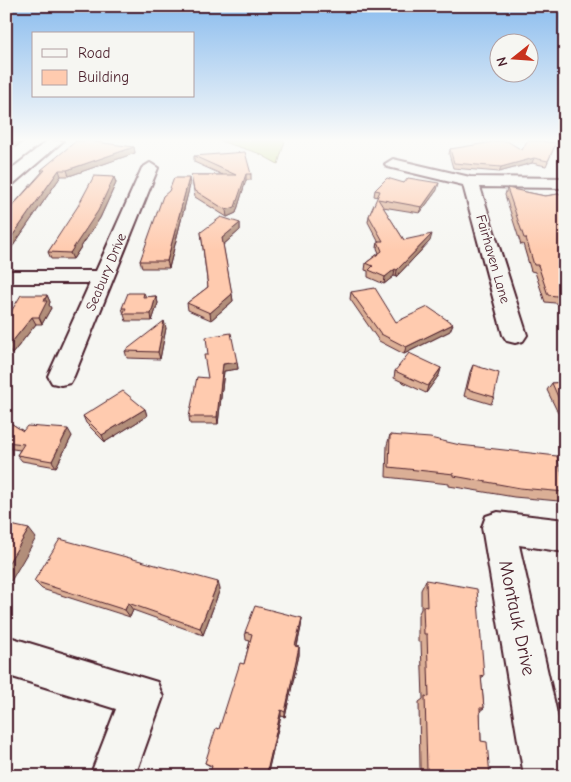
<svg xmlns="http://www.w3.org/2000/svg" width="571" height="782" font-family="'Comic Neue',sans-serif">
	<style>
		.green { fill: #cbda8e; stroke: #8a7c5c }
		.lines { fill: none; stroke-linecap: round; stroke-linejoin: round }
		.minor-casing { stroke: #4a1f2b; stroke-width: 4 }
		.minor { fill: #f6f6f2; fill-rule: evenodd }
		.wall { fill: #dbaf96; stroke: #4a1f2b }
		.shaded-wall { fill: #b28e7a; stroke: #4a1f2b }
		.building { fill: #ffcbaf; stroke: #4a1f2b }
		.labels { text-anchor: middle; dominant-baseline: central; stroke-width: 4; stroke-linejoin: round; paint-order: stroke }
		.far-street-label { font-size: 14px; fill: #4a1f2b; stroke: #f6f6f2 }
		.near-street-label { font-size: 19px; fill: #4a1f2b; stroke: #f6f6f2 }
	</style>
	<rect width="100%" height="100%" fill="#f6f6f2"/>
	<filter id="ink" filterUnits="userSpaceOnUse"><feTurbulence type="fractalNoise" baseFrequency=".02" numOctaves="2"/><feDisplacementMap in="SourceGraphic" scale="10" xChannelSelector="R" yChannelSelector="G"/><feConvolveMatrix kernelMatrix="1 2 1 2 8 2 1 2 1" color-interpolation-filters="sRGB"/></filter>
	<g filter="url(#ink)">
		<path class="green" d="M220 141H285L278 164 258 153Z"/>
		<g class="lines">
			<g class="minor-casing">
				<path id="minor" d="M47 141H63L12 185 6 187V173Z
					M393 159 470 177 565 178V188L480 187 527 335 523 341 515 343 507 341 503 335 463 185 388 167 385 164Z
					M150 163 158 168 74 376 70 383 61 385 52 383 48 376 90 283H6V271H96L142 168Z
					M498 512 565 520V552L519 545 558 718 565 752V776H524L482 527 486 516Z
					M6 636 157 682 163 697 135 776H90L116 709 6 675Z"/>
			</g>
			<use href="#minor" class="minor"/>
		</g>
		<path class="wall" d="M134 147 135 153 69 176H61L6 256V213L42 172 41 170Z
			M554 148 546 166 532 163 499 172 453 168 449 154 450 149 522 150Z
			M194 156 251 174V180H246L236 213 227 217 195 197 191 175H223L194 162Z
			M114 177 116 183 100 218 73 259H51L48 252Z
			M404 183 437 190 420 213 383 207 404 240 430 241 396 277 394 276 384 284 368 277V271L365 270 366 263 379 253 377 248 378 241 368 222 369 216 378 197 374 196 375 190Z
			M190 185 169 268H142L140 261Z
			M507 188 545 196 565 193V304L545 302 535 272 531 271 523 244 521 245 505 195Z
			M240 223V230L223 245 233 301 211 320 188 310 187 303 208 287 201 232Z
			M351 292 396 322 450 331 404 354 379 341 350 299Z
			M144 293 146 297 156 296 158 303 152 321H126L122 308Z
			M47 295 50 302 49 305 51 308 42 324H36L12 354H8L6 357V320Z
			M166 328 160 359 127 358 125 351Z
			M237 362 238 369 224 371 218 424H190L189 417 208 378Z
			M473 365 494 397 491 404 464 396 470 372Z
			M441 368 439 375 426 393 394 378 395 371Z
			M565 382V412L558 413 547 390 552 383Z
			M145 409 147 416 105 442 86 423 83 416Z
			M6 420 23 431 72 436 56 467 22 461 17 455 20 450 6 448Z
			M390 435 565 486V494L559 501 514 497 449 486V484L386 477 387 445Z
			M426 580 484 676 481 678 484 708 480 711 481 741 490 776H416V772L420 770 419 702 423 699 421 642H418V615L421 609V590Z
			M34 581 220 589 203 635 133 610 130 617 42 589Z
			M302 618 301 627 297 647H299V655L285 717 281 716 267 776H209L212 767 205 763 219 729 244 664 250 641 246 640 245 632Z"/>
		<path class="shaded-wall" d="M14 141H25L6 153V146Z
			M134 147 135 153 69 176 67 170Z
			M534 158 532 163 499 172 501 167Z
			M59 170 61 176 6 256V245Z
			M246 174V180L236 213 227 217 226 210Z
			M114 177 116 183 100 218 73 259 70 253Z
			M189 178 190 185 169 268 167 261Z
			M439 183 437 190 420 213 422 207Z
			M240 223V230L223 245 222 238Z
			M432 234 430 241 396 277 397 270Z
			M395 269 394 276 384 284 385 277Z
			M232 294 233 301 211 320 210 313Z
			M47 295 50 302 49 305 51 308 42 324 39 317 44 301Z
			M156 296 158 303 152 321 151 314Z
			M32 317 36 324 12 354 8 347Z
			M164 321 166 328 160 359 158 352Z
			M453 324 450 331 404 354 406 347Z
			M237 362 238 369 224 371 218 424 217 417 223 364Z
			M441 368 439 375 426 393 428 386Z
			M145 409 147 416 105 442 102 435Z
			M68 429 72 436 56 467 52 461Z
			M29 529 36 538 11 581 6 576V567Z
			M218 582 220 589 203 635 200 628Z
			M128 603 133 610 130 617 125 610Z
			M302 618 301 627 295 654V646Z
			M299 647V655L285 717V712Z
			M281 710V716L267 776H266Z"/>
		<path class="building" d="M6 141H14L6 146Z
			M76 141H88L134 147 67 170H59L6 245V213L45 170H41Z
			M499 141H507L522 150 527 141H540L556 143 548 161 534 158 501 167 454 163 450 149Z
			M245 152 251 174H246L235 207 226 210 194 190 191 175H236L194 156Z
			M94 176 114 177 98 211 70 253 48 252 78 206Z
			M174 178H189L167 261H140L163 196 169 191Z
			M387 178 404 183 408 178 439 183 422 207 378 199 404 240 432 234 397 270 395 269 385 277 369 270 373 266 366 263 382 251 378 241H383L369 216 380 191 375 190Z
			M507 188 545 196 565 193V278H564L565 281V297L548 295 538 265H534L526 238H524Z
			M221 217 240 223 222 238 232 294 210 313 187 303 208 287 201 232Z
			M375 288 396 322 428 307 453 324 406 347 381 334 351 292Z
			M128 293H144L143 297 156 296 151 314H123L126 308H122Z
			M21 295H47L44 301H47L39 317H32L8 347H6V320Z
			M164 321 158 352 125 351Z
			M231 333 237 362 223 364 217 417H189L197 377 208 378 204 355H208L206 337Z
			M409 353 441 368 428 386 395 371Z
			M473 365 499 373 494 397 467 389Z
			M565 382V406H562L552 383Z
			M123 391 145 409 102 435 83 416Z
			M6 420 23 431 27 426 68 429 52 461 17 455 24 444 6 442Z
			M390 435 430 438 460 445 557 456 565 486V492L520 488 454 476V474L389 467Z
			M6 524 29 529 6 567Z
			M60 539 218 582 200 628 128 603 125 610 34 581Z
			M426 580 477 589 484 676 481 675 484 708H480L481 741 487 742 490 776H423V769L427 770 425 696 429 697 427 634H424L423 606 427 607Z
			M255 606 302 618 295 646 299 647 285 712 281 710 266 776H209L212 766 205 763 216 728 219 729 240 663 244 664 252 634 245 632Z"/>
	</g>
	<linearGradient id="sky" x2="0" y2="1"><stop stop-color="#8abcee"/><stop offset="0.56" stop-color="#fbfbf9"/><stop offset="1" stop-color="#fbfbf9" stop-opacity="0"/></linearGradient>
	<rect width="571" height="250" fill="url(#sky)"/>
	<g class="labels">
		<g class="far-street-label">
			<text transform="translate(493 259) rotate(74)">Fairhaven Lane</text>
			<text transform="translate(106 272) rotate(-67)">Seabury Drive</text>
		</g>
		<g class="near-street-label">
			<text transform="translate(517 618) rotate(78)">Montauk Drive</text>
		</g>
	</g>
	<rect width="571" height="782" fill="none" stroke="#f6f6f2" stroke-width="25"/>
	<rect x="12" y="12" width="546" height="757" fill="none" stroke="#4a1f2b" stroke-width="2" filter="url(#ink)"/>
	<rect x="32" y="32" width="162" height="65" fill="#f6f6f2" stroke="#b1a0a2"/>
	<rect x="42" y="49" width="25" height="8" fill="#f6f6f2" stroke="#b1a0a2"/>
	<text x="78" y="58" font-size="15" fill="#4a1f2b">Road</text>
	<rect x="42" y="70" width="25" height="15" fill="#ffcbaf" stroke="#b1a0a2"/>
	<text x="78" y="82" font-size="15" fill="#4a1f2b">Building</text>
	<g transform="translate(514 58) rotate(253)"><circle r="24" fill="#f6f6f2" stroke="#b1a0a2"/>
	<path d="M0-4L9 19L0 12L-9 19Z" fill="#c8321e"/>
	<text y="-8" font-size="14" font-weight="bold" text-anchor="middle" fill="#4a1f2b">N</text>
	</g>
</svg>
